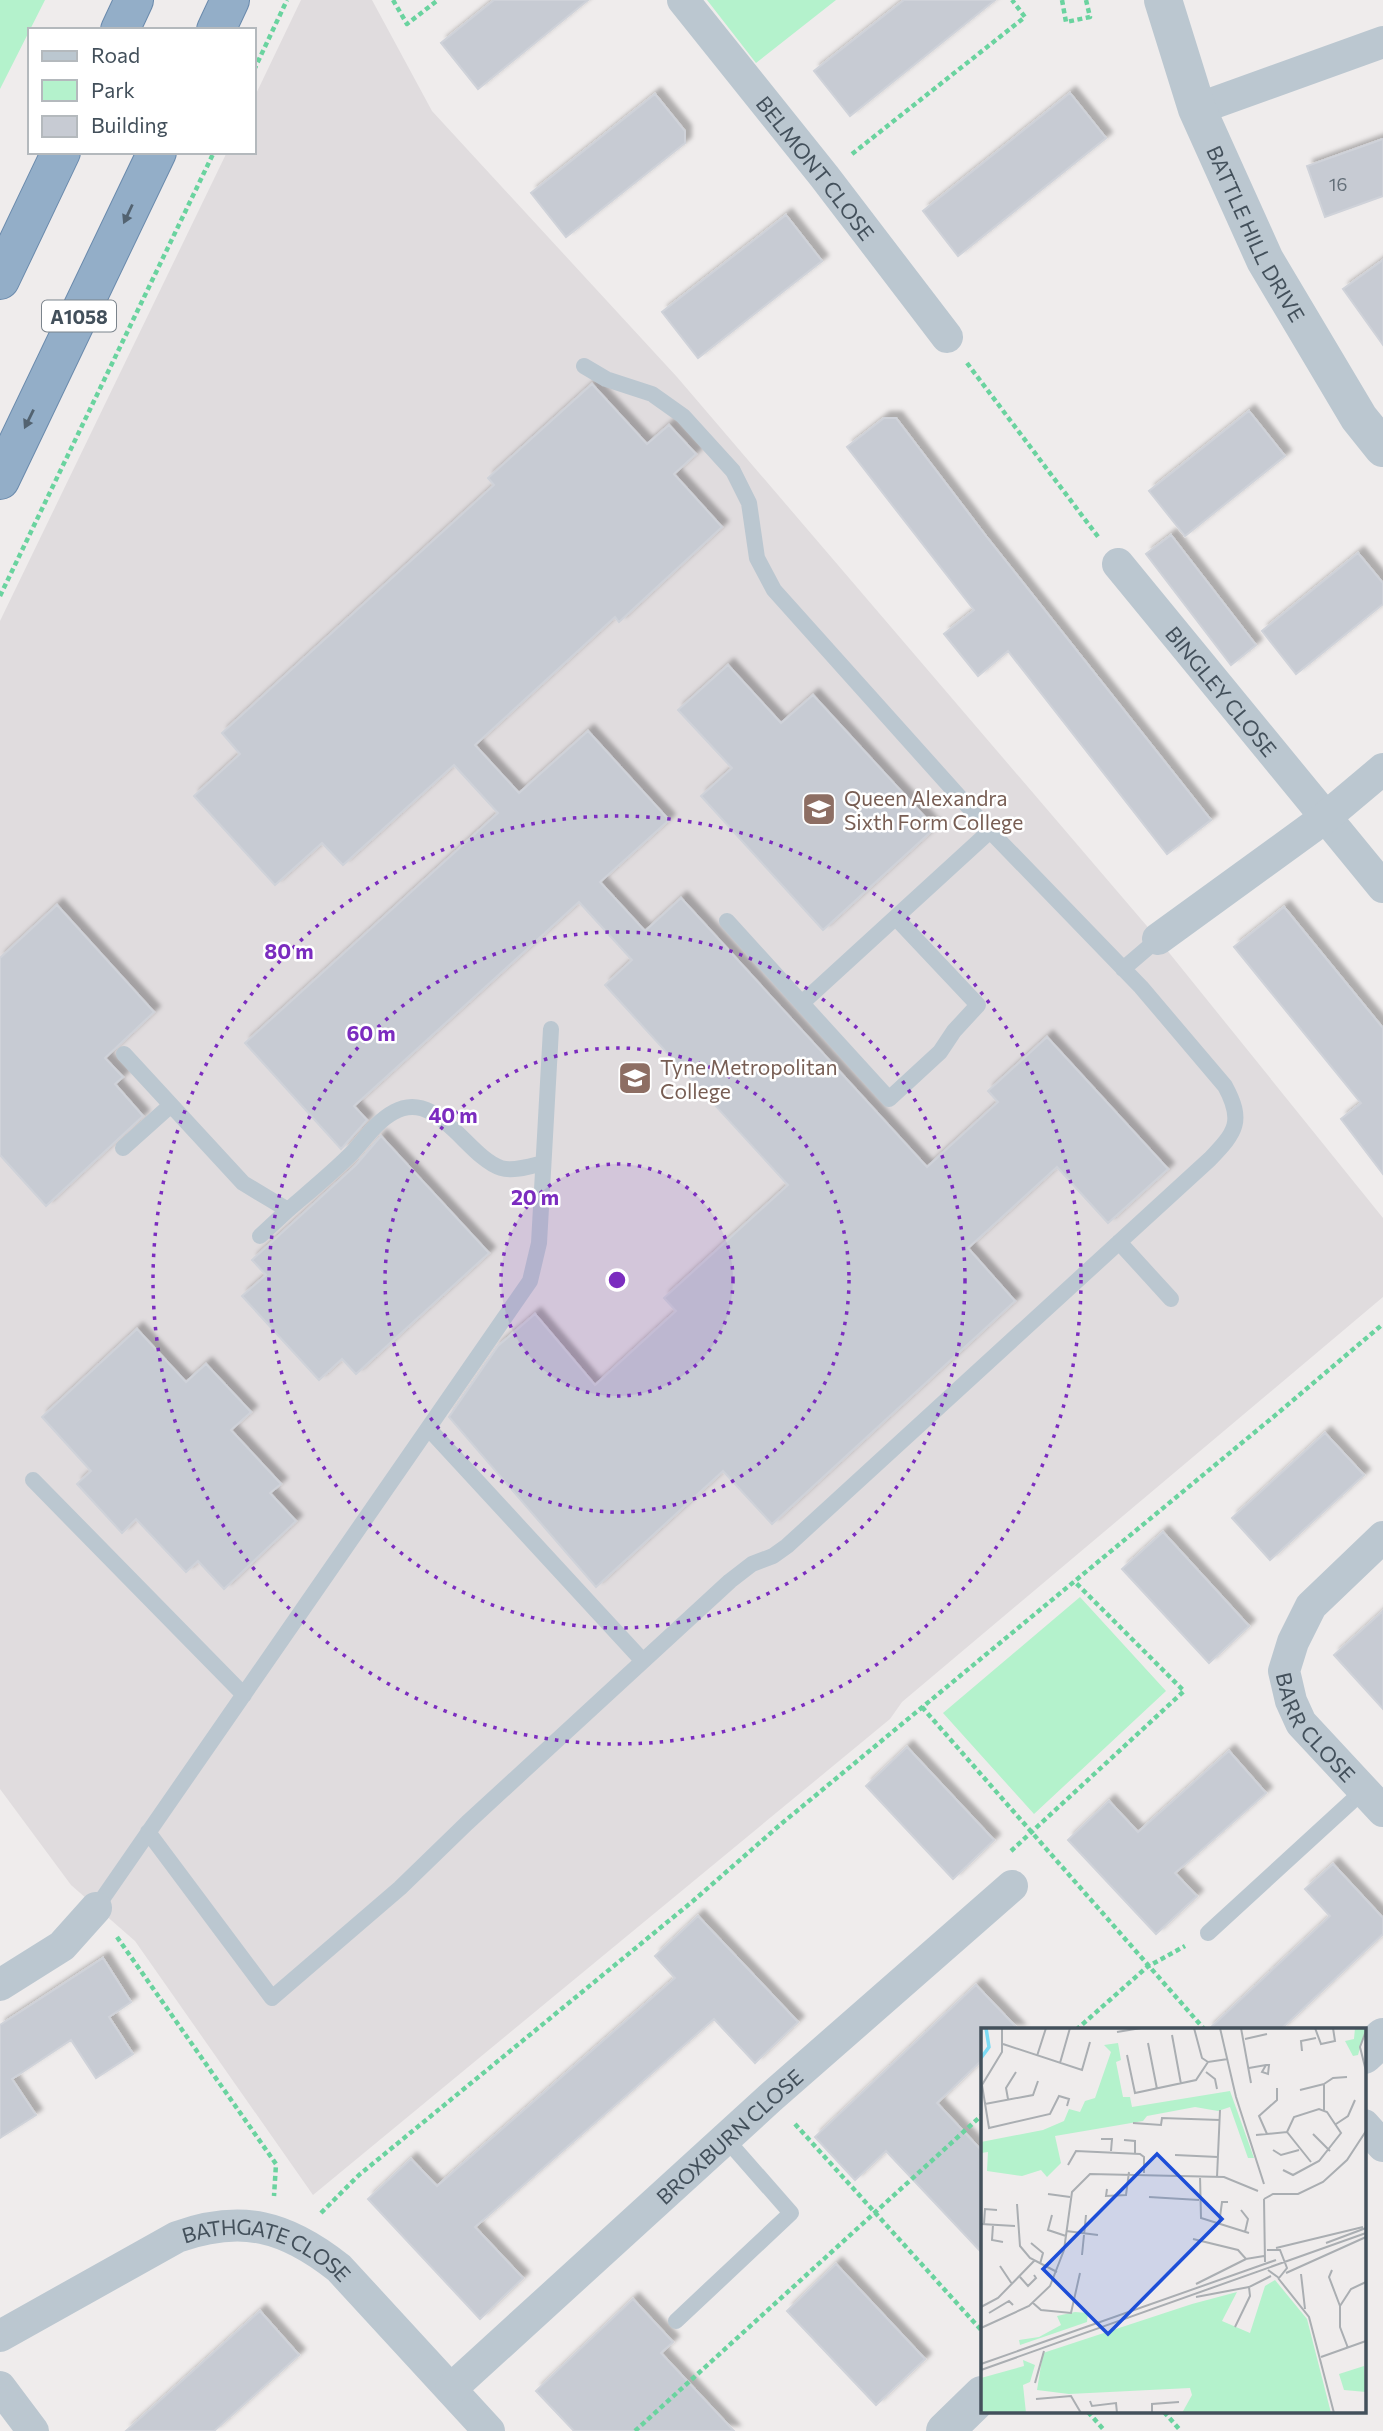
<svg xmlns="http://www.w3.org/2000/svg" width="1383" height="2431" font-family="Commissioner,sans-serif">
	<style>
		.education { fill: #e0dcde }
		.green { fill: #b4f2cc }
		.building { fill: #c7cbd3; stroke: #cfd2d9; stroke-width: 2; filter: url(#shadow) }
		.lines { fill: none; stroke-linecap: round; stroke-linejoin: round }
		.trunk-casing { stroke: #6a8aac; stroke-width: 40 }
		.path { stroke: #6ad39f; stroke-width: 4.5; stroke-dasharray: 5 3.5; stroke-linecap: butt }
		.service { stroke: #bbc7d0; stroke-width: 16 }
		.minor { stroke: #bbc7d0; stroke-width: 32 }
		.tertiary { stroke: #bbc7d0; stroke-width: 38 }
		.trunk { stroke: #93aec8; stroke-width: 38 }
		.oneway { fill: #536371 }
		.ring { fill: none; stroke: #7b2cbf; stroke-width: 3.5; stroke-dasharray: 3.5 7 }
		.labels { text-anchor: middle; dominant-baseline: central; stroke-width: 5; stroke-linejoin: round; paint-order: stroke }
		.number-label { font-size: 18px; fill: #646f79 }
		.shield { fill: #fff; stroke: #7b848c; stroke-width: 2 }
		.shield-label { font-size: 19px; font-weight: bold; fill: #43505b }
		.street-label { font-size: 21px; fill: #43505b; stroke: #fff }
		.education-label { font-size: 21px; fill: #785e54; stroke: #fff; text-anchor: start }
		.inset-river { fill: none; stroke: #7ddbf4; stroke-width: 3.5 }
		.inset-road { fill: none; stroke: #aaaeb2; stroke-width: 2 }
		.view { fill: #1d4ed8; fill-opacity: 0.15; stroke: #1d4ed8; stroke-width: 3.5 }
		.inset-edge { fill: none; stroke: #43505b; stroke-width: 3.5 }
		.centre { fill: #7b2cbf; stroke: #fff; stroke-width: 3.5 }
		.ring-label { font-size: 21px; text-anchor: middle; font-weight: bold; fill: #7b2cbf; stroke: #fff; stroke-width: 5; stroke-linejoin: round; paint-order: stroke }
	</style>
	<defs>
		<filter id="shadow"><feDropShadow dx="6" dy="-6" stdDeviation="2" flood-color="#0004"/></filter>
	</defs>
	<rect width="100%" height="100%" fill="#efecec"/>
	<path class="education" d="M301 0H372L432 111 677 377 1158 939 1383 1218V1297L902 1702 890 1719 313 2195 135 1941 71 1885 0 1789V621L227 152H254V98Z"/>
	<path class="green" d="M0 0H45L0 89Z
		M707 0H836L756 63Z
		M1080 1597 1166 1691 1034 1814 943 1713Z"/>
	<path class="building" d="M494 0H588L478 89 441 43Z
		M904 0H995L850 116 814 71Z
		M1070 93 1106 138 958 256 923 211Z
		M655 94 685 131V143L566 237 531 193Z
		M1383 139V196L1325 217 1307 166Z
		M786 215 822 261 698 358 662 312Z
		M1383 260V345L1343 289Z
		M592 384 647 444 669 425 696 454 674 474 722 527 619 622 615 617 475 745 519 793 588 731 669 820 600 882 645 931 681 898 927 1167 998 1102 988 1091 1047 1037 1168 1169 1108 1223 1057 1167 968 1248 1015 1301 772 1524 723 1471 596 1587 449 1417 498 1346 535 1314 595 1385 676 1311 664 1298 788 1185 605 985 632 960 579 902 354 1106 367 1120 341 1149 245 1043 498 813 454 765 343 865 322 843 275 885 194 796 240 754 222 733 494 485 488 478Z
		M1249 411 1285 456 1185 536 1149 491Z
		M884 418H896L986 536 1211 820 1167 854 1008 651 978 676 944 634 974 610 847 447Z
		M1171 535 1256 645 1231 665 1146 554Z
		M1358 553 1383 583V604L1296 674 1262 631Z
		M728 665 781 723 813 695 935 828 823 930 701 796 732 768 678 710Z
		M57 905 154 1012 105 1058 123 1077 115 1084 143 1116 46 1206 0 1155V958Z
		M1284 907 1383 1028V1174L1341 1119 1361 1103 1234 947Z
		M381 1136 489 1253 356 1374 342 1359 319 1380 242 1296 266 1275 252 1260 356 1165Z
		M137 1329 186 1382 206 1364 251 1412 231 1430 281 1484 270 1493 296 1521 224 1589 198 1561 186 1572 136 1519 122 1533 77 1484 91 1471 42 1417Z
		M1325 1433 1364 1475 1270 1560 1232 1518Z
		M1163 1532 1249 1626 1209 1663 1122 1569Z
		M1383 1611V1709L1334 1655Z
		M907 1747 994 1840 953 1879 866 1786Z
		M1229 1751 1266 1793 1175 1873 1197 1896 1156 1934 1068 1840 1109 1801 1138 1832Z
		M1333 1864 1383 1918V1934L1280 2030H1208L1330 1916 1305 1889Z
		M698 1916 798 2022 755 2063 714 2019 475 2227 523 2278 480 2319 368 2199 411 2159 437 2186 675 1978 655 1956Z
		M103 1958 131 2002 109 2017 133 2054 96 2078 71 2040 12 2079 36 2115 0 2138V2025Z
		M976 1985 1019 2030H982V2060L937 2103 982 2151V2253L886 2151 855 2180 815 2137Z
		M836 2264 925 2359 876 2405 787 2311Z
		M633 2299 673 2342 661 2353 734 2431H574L536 2391Z
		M260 2311 299 2355 214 2431H126Z"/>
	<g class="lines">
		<g class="trunk-casing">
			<path id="trunk" d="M120 30 134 0
				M216 30 230 0
				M0 280 61 152
				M0 480 157 152"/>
		</g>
		<path class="path" d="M393 0 407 24 438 0
			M1062 0 1066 22 1090 17 1086 0
			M254 70 287 0
			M852 154 1025 17 1012 0
			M967 363 1099 538
			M0 596 214 152
			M922 1707 1205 2030
			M1011 1851 1184 1691 1074 1581
			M117 1937 276 2164 274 2196
			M1076 2030 1147 1967 1185 1946
			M795 2124 982 2331
			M321 2213 359 2175 693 1901 781 1824 1278 1413 1383 1324
			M1088 2412 1105 2431
			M1164 2412 1181 2431
			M635 2431 982 2115"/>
		<path class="service" d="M727 921 889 1099 940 1052 954 1031 978 1005 896 918
			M1123 969 1158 939
			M803 1002 990 831
			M124 1054 243 1183 288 1210C310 1191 332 1173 352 1153 365 1139 377 1121 394 1112 437 1088 467 1157 501 1168 513 1172 531 1166 543 1163
			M123 1148 171 1105
			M260 1236 288 1210
			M1119 1242 1171 1299
			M429 1429 642 1660
			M33 1480 244 1695
			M148 1832 272 1998 400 1888 467 1823 730 1581 752 1564 773 1556 787 1546 1210 1159C1236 1132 1244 1121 1225 1086L1141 987 990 831 774 590 757 558 749 503 733 471 683 416 652 394 606 379 584 366
			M96 1908 530 1281 539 1243 551 1029
			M1208 1933 1363 1791
			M676 2321 791 2213 726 2139"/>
		<g class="minor">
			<path id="s1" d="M683 0 824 176 947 337"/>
			<path d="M1197 109 1383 42"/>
			<path id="s2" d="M1118 564 1383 887"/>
			<path d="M1158 939 1326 817 1383 769"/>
			<path id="s3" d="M1383 1537 1311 1606 1293 1642 1284 1671 1291 1701 1301 1723 1383 1811"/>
			<path d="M0 1985 62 1946 96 1908"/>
			<path d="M1364 2125 1383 2146"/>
			<path id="s4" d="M0 2336 177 2237C242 2214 286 2226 339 2268L489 2431"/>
			<path d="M0 2387 33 2431"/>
			<path id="s5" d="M451 2389 770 2098 1012 1886"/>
		</g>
		<g class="tertiary">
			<path id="s6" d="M1163 0 1197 109 1265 260 1359 418 1383 448"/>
			<path d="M1364 2055 1383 2037"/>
			<path d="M945 2431 982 2395"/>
		</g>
		<use href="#trunk" class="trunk"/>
	</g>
	<defs><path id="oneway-solid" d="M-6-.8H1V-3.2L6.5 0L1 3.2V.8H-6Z" transform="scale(1.75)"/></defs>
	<g class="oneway">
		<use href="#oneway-solid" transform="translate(128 214) rotate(115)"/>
		<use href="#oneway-solid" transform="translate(29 419) rotate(116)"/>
	</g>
	<circle cx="617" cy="1280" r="116" fill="#7b2cbf" fill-opacity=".12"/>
	<g class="ring">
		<circle cx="617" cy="1280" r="116"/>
		<circle cx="617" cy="1280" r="232"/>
		<circle cx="617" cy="1280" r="348"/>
		<circle cx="617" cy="1280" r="464"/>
	</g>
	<defs>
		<g id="university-square" transform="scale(1.75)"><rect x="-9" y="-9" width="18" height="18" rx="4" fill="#8d6e63" stroke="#fff"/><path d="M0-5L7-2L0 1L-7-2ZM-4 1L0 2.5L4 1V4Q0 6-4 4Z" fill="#fff"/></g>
	</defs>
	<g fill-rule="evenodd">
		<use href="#university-square" x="819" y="809"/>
		<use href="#university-square" x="635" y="1078"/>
	</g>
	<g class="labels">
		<g class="number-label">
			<text x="1338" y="184">16</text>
		</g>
		<rect class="shield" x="42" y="300.5" width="74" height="31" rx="5"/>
		<g class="shield-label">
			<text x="79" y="316">A1058</text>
		</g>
		<g class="street-label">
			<text stroke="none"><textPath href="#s1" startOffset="214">BELMONT CLOSE</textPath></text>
			<text stroke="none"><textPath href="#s6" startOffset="252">BATTLE HILL DRIVE</textPath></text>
			<text stroke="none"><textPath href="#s2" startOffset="164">BINGLEY CLOSE</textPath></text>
			<text stroke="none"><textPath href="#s3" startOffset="236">BARR CLOSE</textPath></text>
			<text stroke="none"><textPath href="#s5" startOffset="376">BROXBURN CLOSE</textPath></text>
			<text stroke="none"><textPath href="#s4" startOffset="299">BATHGATE CLOSE</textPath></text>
		</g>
		<g class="education-label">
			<text x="844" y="797">Queen Alexandra<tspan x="844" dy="24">Sixth Form College</tspan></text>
			<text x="660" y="1066">Tyne Metropolitan<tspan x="660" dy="24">College</tspan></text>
		</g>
	</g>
	<g transform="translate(981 2028)">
		<rect width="385" height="385" fill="#efecec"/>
		<path d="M374 0H385L377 27 372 28 364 13 373 11ZM137 15 140 32 135 34 142 69H149L151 79 249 63 273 130H267L249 79 237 83 214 79 166 88 162 93 74 108 80 135 66 149 60 142 41 148 6 143 7 124 0 125V114L62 102 83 93 88 81 99 84 104 73 114 70 130 24 123 17ZM294 252 326 291 350 385H201L211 367 209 360 88 366 56 362 62 325 211 276 256 264 241 293 269 305 284 258ZM94 284 107 285 106 294 39 317 38 312 58 309 80 297 76 288ZM42 332 54 337 49 354 42 357 45 385H0V350L43 338ZM383 338 385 364 363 362 358 346Z" fill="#b4f2cc"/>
		<path class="inset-river" d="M0 30 8 19 5 0"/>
		<path class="inset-road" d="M21 0V24L1 57 8 100 69 86 78 68 88 71 86 78M213 0 221 30 227 34 247 31M239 0 255 69 283 156M260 0 270 55M334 0 340 16 354 13 352 0M385 3 379 19 385 43M136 4 160 0M191 7 200 56M264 11 286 6M167 15 176 61M22 16 101 42 109 14M321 23 320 13 335 10M146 27 154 65 215 52 227 34M56 28 65 0M79 35 89 0M268 40 285 37H288L287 46 281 44 285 37M225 44 234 51 236 61M343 56 352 50 366 49M319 62 343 56V82M27 71 25 60 35 44M4 76 52 67 57 53M152 95 180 97 181 90 239 92M355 96 367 88 374 72M286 106 278 88 296 72V60M332 106 349 123M275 107 306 104 330 134M120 111H131L130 123M143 112 154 113V125M292 122 300 127 318 122M194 127 237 129M87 137 95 123 159 126 163 129V145M302 142 312 147 338 133 360 105 346 84 338 81 313 89 306 104M219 148 220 190 268 205M236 149 239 82M126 161 125 168 145 167 148 144M67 166 89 169M168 169 218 172M283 171 284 234M283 171 292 166H317L342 154 366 132 385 103M36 176 39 218 49 230 76 244M260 182 267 191 264 204M71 187 67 202 85 208M0 196 34 198M3 196 4 181 16 182M238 196 241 174H247M12 197 11 212 22 214M85 203 117 207M212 211 257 222 265 231 283 228M50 215 62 225 59 236M345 215 385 200M295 220 382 199M286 222H299L306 240 298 250 287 242M101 227 105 187M19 238 31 256M351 242 348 249 359 278M305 245 385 209M320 246 324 281M39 249 47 258 55 250 53 247M297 250 328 289 353 385M215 256 265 231M215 269 268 259M52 275 60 282 90 285 99 245M0 279 17 270 53 233M8 285 28 273 32 277M254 299 269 268 268 259 290 248M0 300 48 278 69 258 83 222 91 164 109 146 243 149 277 163M367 320 359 299V278L370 261 385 254M340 329 385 313M0 336 295 232M0 342 385 205M54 355 63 323M55 371 90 368 100 385M109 373 111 378 135 375 136 385M171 385V376L198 374"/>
		<path class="view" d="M176 126 241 191 127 306 62 241Z"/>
		<rect width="385" height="385" class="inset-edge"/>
	</g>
	<circle cx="617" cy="1280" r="10" class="centre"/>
	<g class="ring-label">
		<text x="289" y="959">80 m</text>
		<text x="371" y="1041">60 m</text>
		<text x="453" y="1123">40 m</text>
		<text x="535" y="1205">20 m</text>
	</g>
	<rect x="28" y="28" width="228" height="126" fill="#ffffff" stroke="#b4b9bd" stroke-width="2"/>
	<rect x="42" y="51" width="35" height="10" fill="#bbc7d0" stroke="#b4b9bd" stroke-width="2"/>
	<text x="91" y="63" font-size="21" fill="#43505b">Road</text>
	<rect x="42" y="80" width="35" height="21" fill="#b4f2cc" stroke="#b4b9bd" stroke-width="2"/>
	<text x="91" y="98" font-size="21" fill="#43505b">Park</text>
	<rect x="42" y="116" width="35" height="21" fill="#c7cbd3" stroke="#b4b9bd" stroke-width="2"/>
	<text x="91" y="133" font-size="21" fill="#43505b">Building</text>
</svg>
